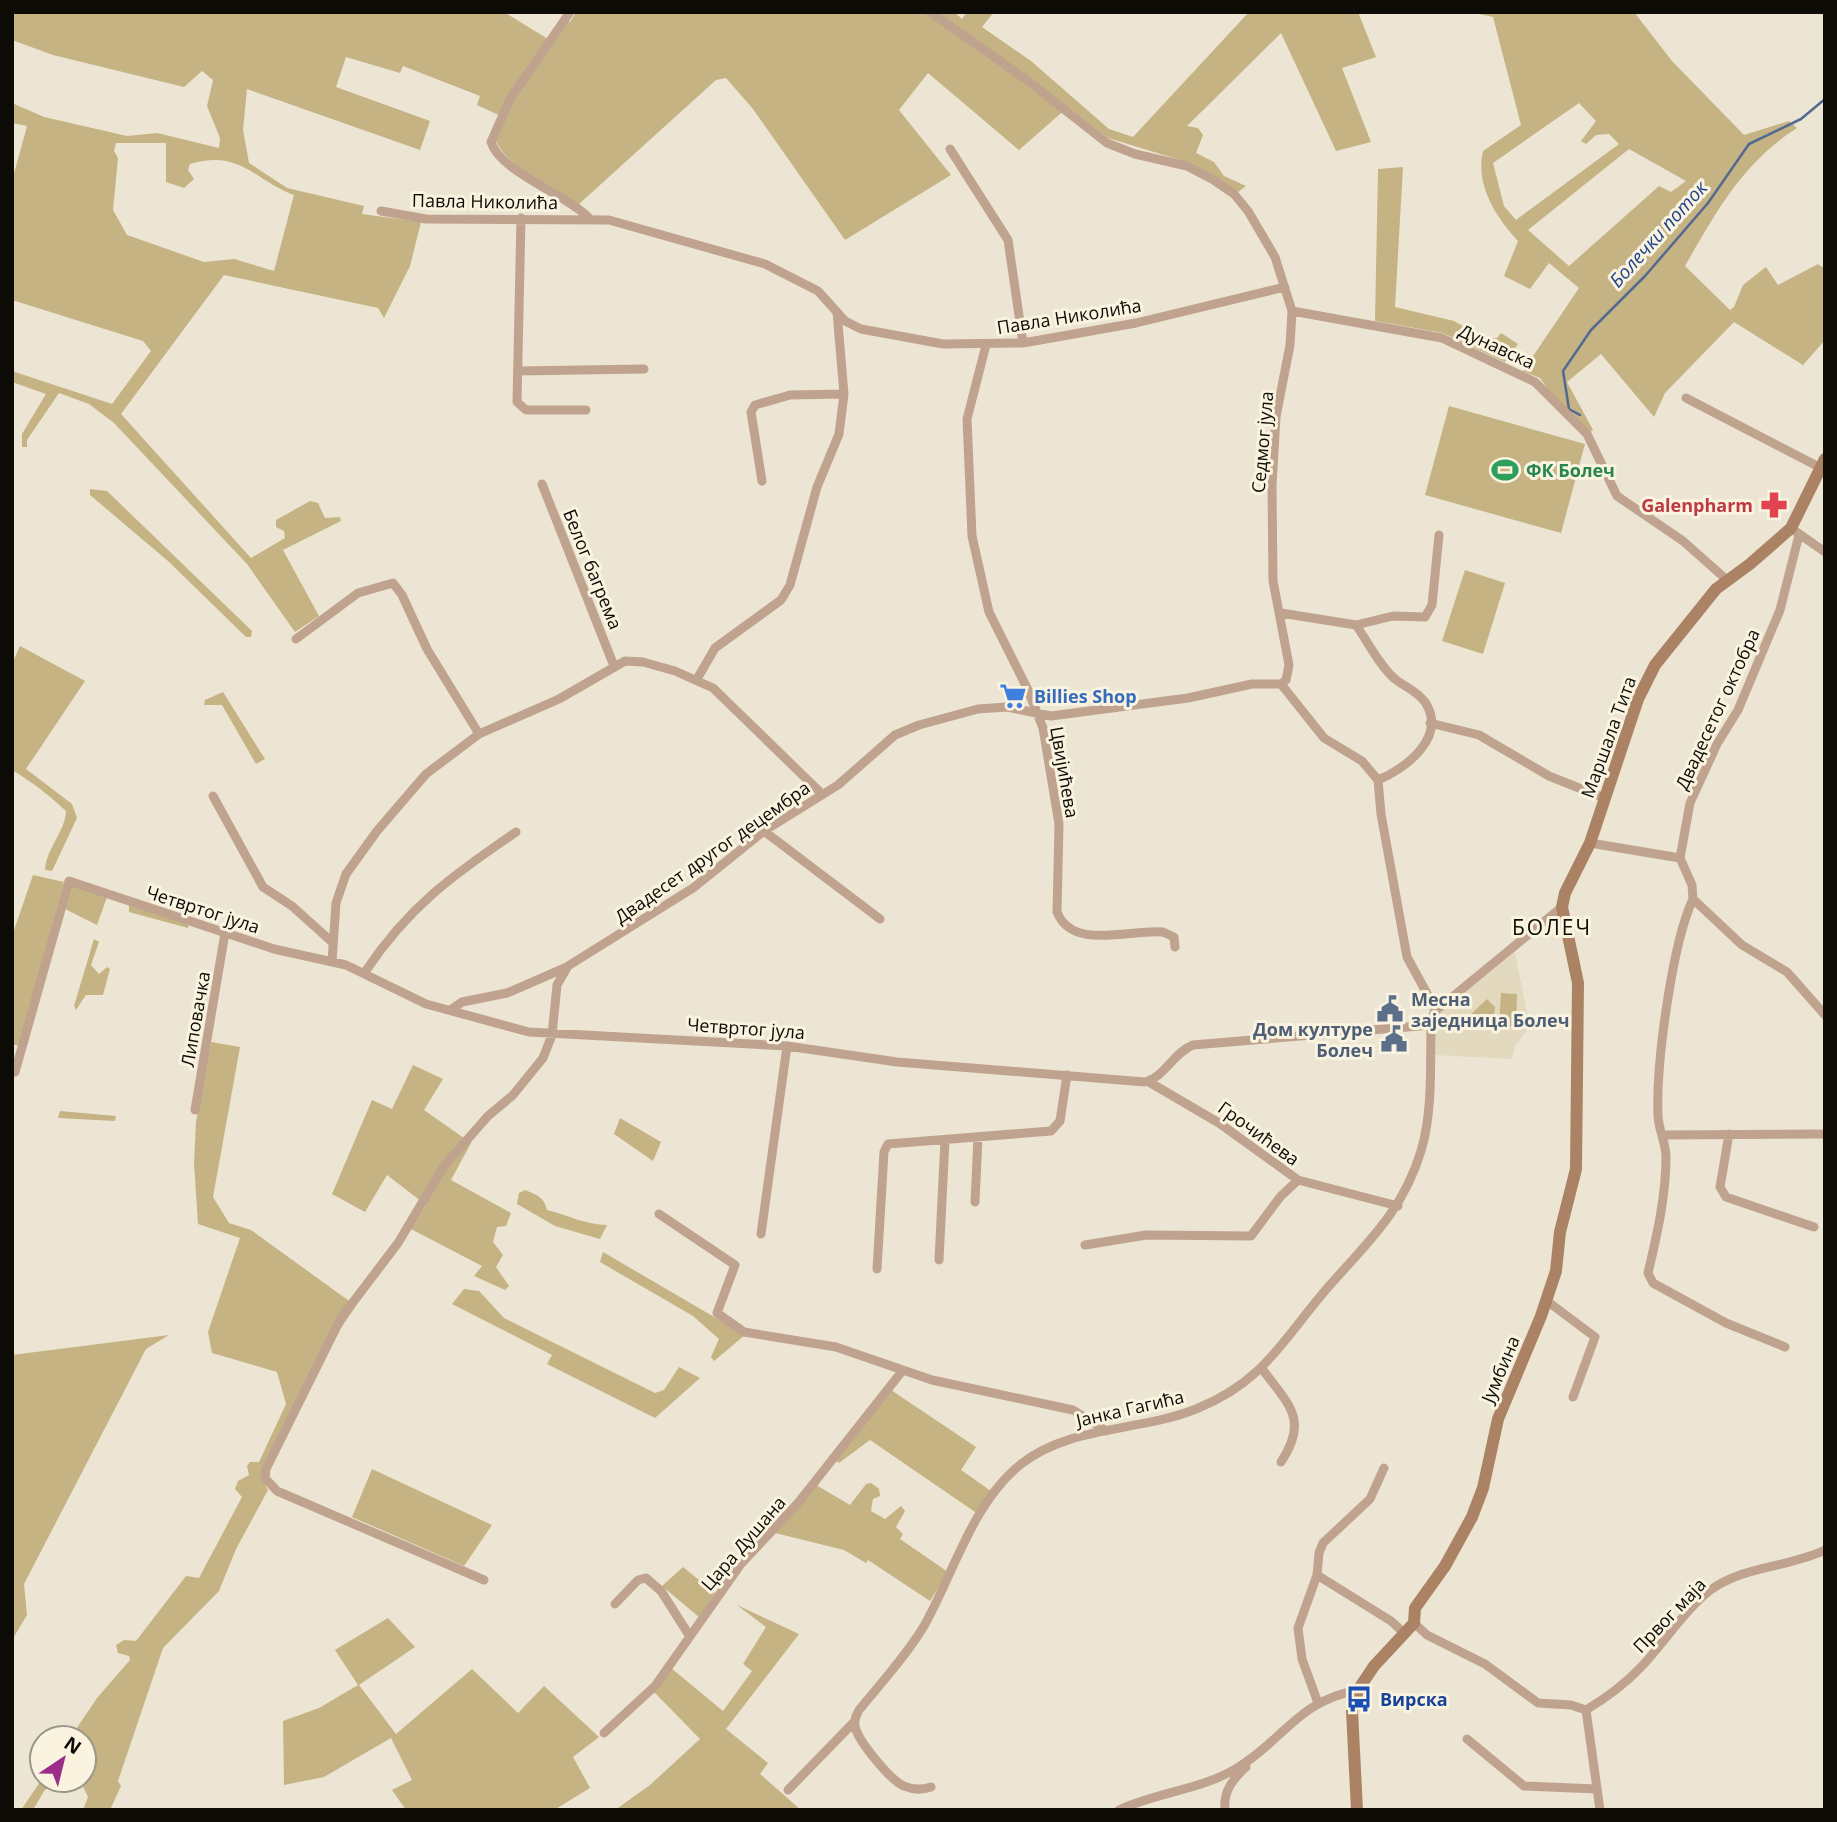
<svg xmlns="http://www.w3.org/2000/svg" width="1837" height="1822" font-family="'Open Sans',sans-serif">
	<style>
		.built { fill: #e2d9bf }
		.green { fill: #c5b383; fill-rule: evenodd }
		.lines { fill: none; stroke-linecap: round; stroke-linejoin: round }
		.stream { stroke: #536992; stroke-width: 2.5 }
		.street { stroke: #c0a38e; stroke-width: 9 }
		.secondary { stroke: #ab8263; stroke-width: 12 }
		.labels { text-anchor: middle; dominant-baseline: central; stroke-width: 6; stroke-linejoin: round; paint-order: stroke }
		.street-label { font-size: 18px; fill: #0d0b06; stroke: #f9f3e0 }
		.leisure-label { font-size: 18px; font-weight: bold; fill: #27864d; stroke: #f9f3e0; text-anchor: start }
		.health-label { font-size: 18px; font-weight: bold; fill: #be3a42; stroke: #f9f3e0; text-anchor: end }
		.shop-label { font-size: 18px; font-weight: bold; fill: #366cbe; stroke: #f9f3e0; text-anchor: start }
		.service-label { font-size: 18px; font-weight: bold; fill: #4e5e75; stroke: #f9f3e0; text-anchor: start }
		.transit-label { font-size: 18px; font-weight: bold; fill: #164399; stroke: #f9f3e0; text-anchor: start }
		.water-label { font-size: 19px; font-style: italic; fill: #20438c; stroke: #f9f3e0 }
		.quarter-label { font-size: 21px; letter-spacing: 2px; fill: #0d0b06; stroke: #f9f3e0 }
	</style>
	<rect width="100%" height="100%" fill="#ece5d3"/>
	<path class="built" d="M1515 952 1528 1018V1029L1515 1046 1512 1059 1433 1055V1033L1439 1014Z"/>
	<path class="green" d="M12 12H504L548 39 563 17 570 22 576 12H954L962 19 967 12H994L982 27 1031 61 1109 129 1133 137 1249 12H1358L1376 57 1342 68 1371 142 1336 151 1281 33 1187 126 1198 128 1203 135 1196 153 1214 162 1224 176 1246 186 1238 192 1190 163 1108 138 1068 107 1019 150 928 73 899 110 951 175 845 240 753 109 726 78 716 80 579 204C555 190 502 165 494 136L503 117 477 105 480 96 403 66 400 73 346 57 336 87 430 121 420 150 247 89 243 130 249 163 287 188 364 206 362 214 421 222 410 266 384 318 378 308 224 275 121 414 251 558 285 538 284 531 276 527V520L310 501 318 503 325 518 340 517 341 521 283 550 319 616 295 632 247 564 114 423 89 404 59 393 27 440V447H22V434L46 394 12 382V371L112 404 151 351 143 341 12 300V181L27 126 12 123V103L44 117 127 136 157 133 219 148 220 138 207 106 213 80 202 71 184 87 53 55 12 40ZM116 143H166V182L184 188 194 179 188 170 190 164C240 149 254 180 294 195L274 271 234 259 204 262 127 235 113 210 118 158 114 151Z
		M1470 12H1634L1672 61 1744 135 1789 121 1797 128C1743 162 1716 212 1685 266L1730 310 1734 307 1743 285 1766 267 1778 285 1818 264 1825 269V340L1803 365 1734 322 1665 393 1654 417 1601 354 1567 382 1593 430 1589 433 1562 409 1540 378 1523 371 1579 288 1549 263 1530 289 1504 276 1518 241C1496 217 1475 185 1483 151L1521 125 1493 17ZM1579 103 1596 121 1581 141 1586 144 1596 135 1609 134 1619 144 1516 220 1504 206 1493 163ZM1629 149 1686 181 1671 192 1659 186 1569 266 1528 230Z
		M1403 167 1395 307 1454 321 1487 339 1497 338 1501 333 1518 344 1505 362 1443 333 1375 321 1378 169Z
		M1449 406 1585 444 1561 533 1425 495Z
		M90 489 107 491 252 631 251 637H246L168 561 90 495Z
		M1465 570 1505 583 1483 654 1442 641Z
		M20 646 85 681 26 769 72 804 77 818 52 871 45 870C46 849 65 832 66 811 49 795 32 782 12 770V664Z
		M223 692 265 759 256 764 222 705H204L205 700Z
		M33 875 64 882 19 1046 12 1044V936Z
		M71 884 107 897 97 925 65 909Z
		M129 905 189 923 188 928 129 912Z
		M94 939 99 942 91 965 99 974 107 967 110 969 103 995H86L76 1010 74 1006Z
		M1501 993 1517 994 1516 1027 1499 1026Z
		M1487 999 1495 1007 1493 1024H1466L1467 1018Z
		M211 1042 240 1047 213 1197 229 1223 251 1230 356 1306 306 1379 262 1479 268 1490 236 1549 219 1591 163 1648 118 1781 121 1786 110 1810H83L88 1797 80 1780H84V1738H70L97 1698 130 1660 129 1656 118 1653 116 1645 124 1640 136 1641 186 1576 199 1578 242 1497 235 1489 238 1481 249 1475 247 1466 250 1462H259L286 1404 277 1372 212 1353 208 1332 240 1238 198 1224 194 1163 196 1122Z
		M413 1065 443 1079 424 1110 471 1143 451 1180 511 1213 506 1226 497 1227 493 1242 503 1255 496 1267 509 1286 505 1290 474 1276 482 1266 411 1229 426 1205 387 1175 365 1212 332 1194 372 1100 392 1109Z
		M60 1111 116 1116 115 1121 58 1118Z
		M620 1118 661 1142 653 1161 614 1134Z
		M525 1190C537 1195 544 1197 547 1210 568 1215 586 1225 607 1225L600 1239 555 1226 517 1204 519 1193Z
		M603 1252 745 1335 714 1361 711 1357 719 1339 693 1316 600 1262Z
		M464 1289 479 1291 504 1318 655 1393 664 1390 679 1367 700 1378 655 1418 547 1364 552 1355 452 1304Z
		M169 1335 146 1349 24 1584 27 1615 12 1640V1355Z
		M888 1388 976 1447 961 1470 991 1491 978 1514 870 1440 839 1463 831 1457Z
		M372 1469 492 1525 464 1566 352 1517Z
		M811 1482 850 1505 866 1484 871 1483 879 1489 880 1496 873 1499 871 1511 885 1519 901 1506 905 1511 896 1527 903 1534 900 1539 948 1572 930 1601 868 1560 866 1563 844 1550 767 1531Z
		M683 1567 715 1593 699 1617 662 1586Z
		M737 1605 799 1634 726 1729 768 1763 760 1774 801 1810H615L650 1785 700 1739 654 1692 671 1668 723 1711 752 1671 743 1664 766 1627Z
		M388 1618 415 1647 359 1685 396 1734 472 1669 518 1713 544 1686 599 1737 573 1757 590 1788 554 1810H406L392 1790 412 1780 391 1738 324 1777 284 1785 283 1721 319 1708 358 1685 335 1650Z
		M42 1779 56 1780 44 1791 33 1810H21Z"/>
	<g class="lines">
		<path class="stream" d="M1580 415 1569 409 1563 371 1591 330 1645 276 1708 203 1749 144 1801 119 1825 99"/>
		<path class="street" d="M570 12 510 99 491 142C500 172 568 195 589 218
			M930 12 1027 80 1107 143 1135 154 1187 166 1212 179 1234 194 1248 211 1275 257 1292 311 1290 345 1276 417 1272 485 1273 581 1289 665 1286 680 1281 684 1324 738 1362 761 1378 780 1381 814 1407 957 1430 999 1439 1007
			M950 149 1008 240 1023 343
			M381 211 426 219 609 220 765 264 818 291 845 321 861 329 943 344 1023 343 1136 323 1285 287
			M521 218 517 402 526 410H586
			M1292 311 1442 338 1535 382 1587 434 1617 496 1683 541 1727 580
			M986 345 967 419 972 536 989 612 1028 690 1043 728 1059 824 1057 912C1072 951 1130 929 1163 932L1174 937 1175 947
			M518 371 644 369
			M1686 398 1821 468
			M762 481 751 412 755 405 790 395 844 394
			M542 484 614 666
			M1795 531 1825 552
			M1281 613 1356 625 1393 616 1425 617 1432 605 1439 535
			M1356 625C1368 642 1379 665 1395 679 1405 687 1417 691 1425 702 1448 737 1405 769 1378 780
			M296 639 358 593 393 583 402 595 427 649 479 734
			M697 679 715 648 781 600 790 585 817 487 839 434 844 394 837 312
			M1430 723 1479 735 1549 776 1604 798
			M213 796 263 887 292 906 332 942
			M764 831 880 919
			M1590 843 1680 858
			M1693 899 1742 945 1787 972 1825 1015
			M332 962 336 903 346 874 377 831 426 774 479 734 559 699 625 661 643 662 675 671 713 688 822 794
			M365 972C409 906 453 875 516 832
			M452 1009 462 1002 507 993 567 967
			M15 1072 69 881 274 949 346 965 426 1004 529 1032 787 1046 897 1062 1145 1082C1165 1077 1174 1052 1193 1045L1431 1025
			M1149 1082 1219 1123 1298 1180 1398 1206
			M195 1110 225 933
			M1729 1134 1720 1187 1726 1197 1814 1227
			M1663 1135 1825 1134
			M975 1202 978 1137
			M659 1214 735 1265 717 1313 744 1332 836 1347 932 1380 1073 1410 1106 1431
			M761 1234 787 1046
			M1085 1245 1146 1235 1251 1236 1280 1197 1298 1180
			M939 1260 945 1140
			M877 1269 884 1152 888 1144 1051 1131 1060 1121 1067 1075
			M1547 1301 1595 1337 1573 1397
			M1785 1347 1726 1323 1653 1283 1648 1273C1657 1235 1666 1196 1666 1157 1666 1142 1658 1129 1658 1115 1656 1064 1672 944 1693 899L1692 885 1680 858 1690 803 1717 744 1738 710 1780 610 1799 535
			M1263 1370C1289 1405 1309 1420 1281 1462
			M1317 1575 1391 1621 1404 1633
			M484 1580 277 1491 265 1478 266 1469 341 1318 398 1243 444 1166 488 1116 513 1095 543 1058 552 1035 557 985 568 966 693 888 764 831 838 785 895 735 919 725 978 709 1007 707 1051 716 1188 698 1252 684H1281
			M615 1604 638 1580 646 1578 661 1591 689 1635
			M1414 1623 1427 1635 1485 1664 1538 1703 1571 1705 1586 1710 1600 1810
			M1318 1703 1302 1659 1298 1628 1317 1575 1319 1553 1323 1543 1370 1499 1384 1468
			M1586 1710C1606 1698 1625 1684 1641 1667 1664 1643 1683 1612 1709 1591 1744 1565 1788 1568 1825 1550
			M604 1733 655 1686 741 1564 798 1503 903 1370
			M1467 1739 1524 1786 1597 1789
			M931 1787C922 1790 913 1790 904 1786 891 1781 857 1740 855 1726 854 1720 856 1716 859 1710 881 1683 906 1656 924 1626 954 1573 972 1503 1021 1464 1071 1425 1139 1432 1196 1409 1266 1381 1284 1337 1330 1285 1370 1240 1403 1210 1421 1151 1433 1111 1430 1066 1431 1025L1434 1012 1562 907
			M788 1790 855 1721
			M1119 1810C1157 1792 1201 1790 1237 1768 1283 1741 1297 1701 1358 1690
			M1225 1810C1223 1791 1233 1779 1246 1767"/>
		<path class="secondary" d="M1357 1810 1352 1711 1358 1690 1374 1666 1414 1623 1415 1608 1445 1566 1472 1517 1483 1488 1498 1419 1541 1316 1556 1271 1560 1232 1576 1169 1578 983 1562 907 1565 893 1590 843 1638 699 1655 665 1716 589 1750 564 1791 528 1825 459"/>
	</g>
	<defs>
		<g id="stadium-bare" transform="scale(2.1)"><path d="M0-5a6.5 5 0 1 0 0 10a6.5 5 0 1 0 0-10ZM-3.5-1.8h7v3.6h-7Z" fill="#2e9e5b" stroke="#f9f3e0" stroke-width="2.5" paint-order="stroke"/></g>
		<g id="pharmacy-bare" transform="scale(2.1)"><path d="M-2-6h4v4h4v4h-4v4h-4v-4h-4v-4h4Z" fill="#e0444e" stroke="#f9f3e0" stroke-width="2.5" paint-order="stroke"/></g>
		<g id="supermarket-bare" transform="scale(2.1)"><path d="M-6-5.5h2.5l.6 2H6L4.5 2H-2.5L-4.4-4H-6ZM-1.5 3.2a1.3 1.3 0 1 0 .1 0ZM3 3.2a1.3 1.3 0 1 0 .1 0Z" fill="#3f7fe0" stroke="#f9f3e0" stroke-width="2.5" paint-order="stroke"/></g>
		<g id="civic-bare" transform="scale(2.1)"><path d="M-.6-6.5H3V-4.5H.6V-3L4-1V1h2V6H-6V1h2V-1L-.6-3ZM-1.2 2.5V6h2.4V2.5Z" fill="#5c6f8a" stroke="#f9f3e0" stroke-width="2.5" paint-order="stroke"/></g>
		<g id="bus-bare" transform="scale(2.1)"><path d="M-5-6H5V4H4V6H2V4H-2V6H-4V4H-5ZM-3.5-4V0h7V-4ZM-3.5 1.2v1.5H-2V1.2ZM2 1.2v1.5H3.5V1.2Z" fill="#1a4fb4" stroke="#f9f3e0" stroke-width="2.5" paint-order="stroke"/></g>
	</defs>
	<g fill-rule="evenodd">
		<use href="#stadium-bare" x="1505" y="470"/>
		<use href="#pharmacy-bare" x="1774" y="505"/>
		<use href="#supermarket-bare" x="1013" y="696"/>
		<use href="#civic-bare" x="1390" y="1009"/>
		<use href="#civic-bare" x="1394" y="1039"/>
		<use href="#bus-bare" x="1359" y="1699"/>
	</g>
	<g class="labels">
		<g class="street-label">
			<text transform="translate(485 201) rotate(1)">Павла Николића</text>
			<text transform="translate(1069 316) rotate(-9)">Павла Николића</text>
			<text transform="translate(1497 346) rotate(25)">Дунавска</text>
			<text transform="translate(1262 442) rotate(-85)">Седмог јула</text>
			<text transform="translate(593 569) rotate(68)">Белог багрема</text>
			<text transform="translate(1717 709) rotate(-65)">Двадесетог октобра</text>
			<text transform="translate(1608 737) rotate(-70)">Маршала Тита</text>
			<text transform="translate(1065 772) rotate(80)">Цвијићева</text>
			<text transform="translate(712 852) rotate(-35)">Двадесет другог децембра</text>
			<text transform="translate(203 909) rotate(18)">Четвртог јула</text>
			<text transform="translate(195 1019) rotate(-80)">Липовачка</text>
			<text transform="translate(746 1028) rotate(4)">Четвртог јула</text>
			<text transform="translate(1259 1133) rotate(36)">Грочићева</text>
			<text transform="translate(1500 1369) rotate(-67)">Јумбина</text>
			<text transform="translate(1130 1408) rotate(-13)">Јанка Гагића</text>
			<text transform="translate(743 1543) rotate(-49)">Цара Душана</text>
			<text transform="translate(1669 1615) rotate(-46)">Првог маја</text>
		</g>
		<g class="leisure-label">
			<text x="1526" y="470">ФК Болеч</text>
		</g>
		<g class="health-label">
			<text x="1753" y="505">Galenpharm</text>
		</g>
		<g class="shop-label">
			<text x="1034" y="696">Billies Shop</text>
		</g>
		<g class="service-label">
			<text x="1411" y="999">Месна<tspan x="1411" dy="21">заједница Болеч</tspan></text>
			<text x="1373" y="1029" text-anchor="end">Дом културе<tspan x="1373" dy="21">Болеч</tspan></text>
		</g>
		<g class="transit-label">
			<text x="1380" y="1699">Вирска</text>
		</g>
		<g class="water-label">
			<text transform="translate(1658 234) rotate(-48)">Болечки поток</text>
		</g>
		<g class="quarter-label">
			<text x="1552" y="927">БОЛЕЧ</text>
		</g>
	</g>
	<rect width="1837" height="1822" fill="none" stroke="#0d0b06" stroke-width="28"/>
	<g transform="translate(63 1759) rotate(35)"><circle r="33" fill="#f9f3e0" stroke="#9b9689" stroke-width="2"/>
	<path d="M0-5L12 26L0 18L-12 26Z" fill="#9c2c89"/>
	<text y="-10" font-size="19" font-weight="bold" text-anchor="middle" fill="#0d0b06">N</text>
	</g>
</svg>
